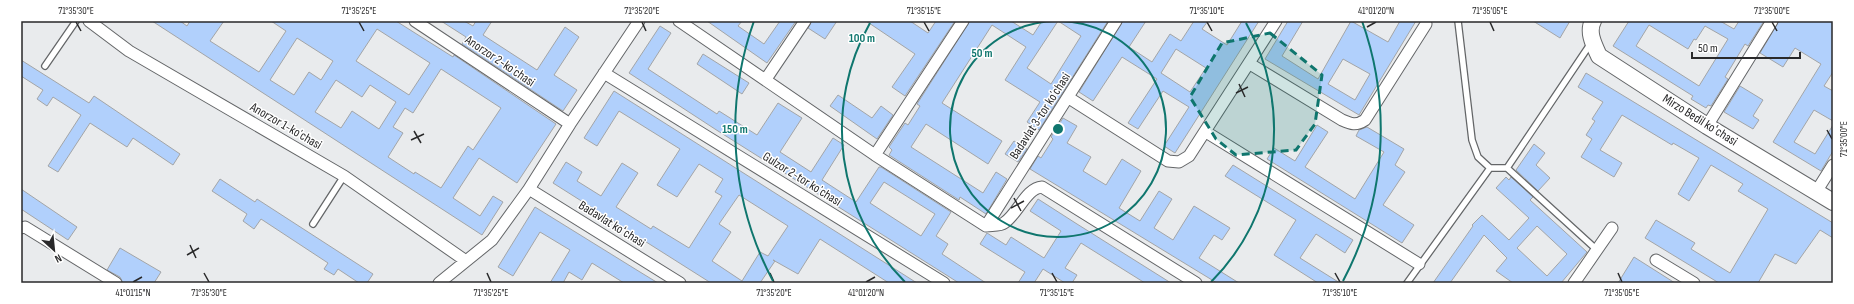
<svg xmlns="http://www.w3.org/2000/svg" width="1854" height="304" font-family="'Sofia Sans Condensed',sans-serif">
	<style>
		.building { fill: #b1d0fc; stroke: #a3a5a7; fill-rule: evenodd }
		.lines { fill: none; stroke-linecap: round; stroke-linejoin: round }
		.lane-casing { stroke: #646668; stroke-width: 8 }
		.street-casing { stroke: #646668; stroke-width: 13 }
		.secondary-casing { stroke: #646668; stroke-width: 18 }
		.lane { stroke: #fff; stroke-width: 5.5 }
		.street { stroke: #fff; stroke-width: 11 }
		.secondary { stroke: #fff; stroke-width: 16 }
		.marked { fill: #0f766e; fill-opacity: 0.2; stroke: #0f766e; stroke-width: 3; stroke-dasharray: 8 5; stroke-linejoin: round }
		.ticks { fill: none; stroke: #29292a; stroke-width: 1.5 }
		.ring { fill: none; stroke: #0f766e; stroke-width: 2 }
		.labels { text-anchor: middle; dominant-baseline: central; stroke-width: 3; stroke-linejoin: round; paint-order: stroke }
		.street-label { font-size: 13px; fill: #29292a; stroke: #fff }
		.centre { fill: #0f766e; stroke: #fff; stroke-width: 2 }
		.ring-label { font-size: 12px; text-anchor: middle; font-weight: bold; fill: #0f766e; stroke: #fff; stroke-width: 3; stroke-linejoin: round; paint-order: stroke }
		.neatline { fill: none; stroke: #29292a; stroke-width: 1.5 }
		.ticks-label { font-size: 10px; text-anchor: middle; fill: #29292a }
	</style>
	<rect width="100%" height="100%" fill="#e9ebed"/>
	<path class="building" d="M152 21H180L187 26 190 21H224L210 41 259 72 286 31 271 21H396L453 57 454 55 556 124 517 183 479 158 453 198 480 216 493 196 503 202 482 235ZM377 29 430 63 409 95 356 61ZM297 38 333 61 321 80 309 72 294 95 270 80ZM441 69 501 108 473 150 468 146 441 188 415 172 414 174 388 157 403 133 393 127 405 108 413 113ZM336 80 362 97 370 85 396 102 379 129 352 111 341 128 315 112Z
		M441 21H464L473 26 476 21H492L483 35 537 70 565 27 579 37 554 75 577 90 563 111 462 44 466 37Z
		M707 21H742L738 26 764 44 780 21H796L767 63Z
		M812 21H837L825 39 808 28Z
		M866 21H910L928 33 936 21H955L905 96 892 87 915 54Z
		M970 21H1011L1033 35 1042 21H1108L1039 130 1027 122 1040 102 1005 80 1026 47 992 25 942 103 1002 141 988 164 926 124 911 147 983 193 996 172 1007 179 986 214 960 197 959 200 889 155 892 150 889 147 905 123 908 125 920 106 917 104ZM1058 21 1081 36 1051 84 1027 68Z
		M1123 21H1146L1129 47 1152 62 1170 34 1181 41 1194 21H1208L1202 29 1227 45 1242 21H1259L1175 153 1164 146 1189 107 1163 91 1138 129 1128 123 1157 79 1122 57 1093 101 1079 92ZM1176 49 1206 68 1190 92 1161 73Z
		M1288 21H1303L1282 56 1318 79 1351 21 1388 42 1400 21H1416L1359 115 1265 59ZM1343 59 1370 74 1355 100 1328 84Z
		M1533 21H1570L1560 38Z
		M1629 21H1720L1734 29 1739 21H1764L1748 46 1745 44 1725 77 1728 79 1711 106 1708 105 1706 108 1691 99 1693 96 1613 46ZM1649 25 1688 49 1694 39 1696 40 1705 26 1728 39 1699 86 1636 46Z
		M1779 21H1833V72L1824 86 1833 91V121L1814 110 1794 142 1815 154 1833 125V151L1821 171 1773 142 1821 64 1795 48 1783 67 1760 53Z
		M660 26 671 33 648 69 717 114 719 111 757 135 778 103 802 118 780 152 811 172 833 138 844 145 822 180 856 202 879 167H881L951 212 936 236 948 244 942 254 986 283H959L718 131 629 73ZM884 182 935 214 921 236 870 203Z
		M703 54 749 83 742 94 697 64Z
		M21 60 89 103 94 96 180 154 173 165 133 138 127 147 90 123 58 172 48 166 81 115 53 97 47 106 37 99 43 90 21 76Z
		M1586 73 1833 223V238L1820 230 1796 264 1775 254 1758 283H1719L1645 238 1656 220 1695 243 1691 249 1730 273 1768 209 1738 191 1743 184 1711 165 1689 201 1678 194 1699 158 1673 143 1672 145 1622 115 1600 150 1622 163 1614 177 1581 157 1592 139 1586 135 1595 121 1592 119 1603 102 1578 87Z
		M1740 86 1763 100 1753 116 1759 120 1753 129 1724 112Z
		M614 91 663 122 917 283H889L820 239 798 274 773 260 775 261 760 283H711L553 183 566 162 582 172 577 181 601 196 622 163 638 173 616 207 651 229 653 226 689 248 722 196 715 192 723 179 699 164 677 197 657 185 680 149 619 111 597 146 584 138ZM739 195 788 226 768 256 760 252 742 281 712 261 731 232 719 224Z
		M838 95 872 118 881 106 893 115 877 139 830 106Z
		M1063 118 1077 126 1067 143 1091 157 1083 171 1106 185 1122 159 1141 171 1119 208 1140 221 1159 191 1172 199 1154 228 1173 240 1194 206 1230 228 1222 240 1214 235 1199 258 1239 283H1217L1030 169 1038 156 1041 158 1053 139 1051 137Z
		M1317 125 1328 132 1305 167 1355 199 1384 152 1356 136 1359 130 1367 127 1404 149 1395 165 1405 172 1383 205 1414 225 1402 243 1267 159 1274 148 1295 161Z
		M1014 141 1027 149 1018 162 1005 154Z
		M1534 144 1545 153 1536 165 1550 178 1538 191 1516 170Z
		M1233 165 1353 240 1345 253 1316 234 1300 258 1340 283H1318L1274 255 1296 220 1225 176Z
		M1506 177 1509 180 1511 177 1533 197 1530 200 1587 252 1561 283H1513L1496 271 1507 258 1484 235 1450 283H1433L1473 226 1472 225 1482 215 1509 240 1529 218 1496 188ZM1537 226 1567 254 1547 276 1517 248Z
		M220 179 255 202 257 199 373 274 367 283H359L338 269 334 275 324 269 328 263 261 219 254 229 243 221 247 214 212 191Z
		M21 189 77 227 68 240 21 209Z
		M1038 199 1077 224 1171 283H1145L1081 243 1065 268 1077 275 1072 283H1065L1043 269 1034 283H1018L1025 272 980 244 987 233 1006 245 1011 237 1044 258 1061 231 1030 211Z
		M535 207 640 272 658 283H624L592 263 582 280 569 272 563 283H550L570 250 540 232 513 276 498 267Z
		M120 248 161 272 154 283H123L120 277 107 270Z
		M1634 257 1675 283H1618Z"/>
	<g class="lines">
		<g class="lane-casing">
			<path id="lane" d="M1458 21 1472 140 1478 157 1490 168
				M45 66 76 21
				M1507 168 1591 43
				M313 224 344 176
				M1407 283 1490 168H1507L1597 250"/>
		</g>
		<g class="street-casing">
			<path id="street" d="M89 21 129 51 344 176 466 261
				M415 21 570 124
				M679 21 875 155 986 226C991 225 1000 226 1004 223 1018 214 1026 188 1042 187L1196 283
				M1250 64 1342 120C1351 124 1356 126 1365 120L1426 24
				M604 73 944 283
				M766 79 805 21
				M1069 98 1168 161 1179 162 1189 156 1276 21
				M1707 126 1772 21
				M1206 132 1419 264
				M875 155 963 21
				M529 189 680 283
				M1816 192 1833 165
				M986 226 1116 21
				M21 228 25 227 116 283
				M1656 260 1694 283
				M439 283 492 240 529 189 570 124 639 21
				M1574 283 1612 228"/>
		</g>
		<g class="secondary-casing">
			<path id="secondary" d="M1593 21C1587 32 1594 45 1599 56L1707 126 1833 202"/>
		</g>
		<use href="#lane" class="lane"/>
		<use href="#street" class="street"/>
		<use href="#secondary" class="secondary"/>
	</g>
	<path class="marked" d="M1270 33 1322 75 1315 124 1296 150 1236 155 1216 139 1190 97 1222 43Z"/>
	<path class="ticks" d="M76 22 81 31M359 22 364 31M642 22 646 31M924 22 929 31M1207 22 1212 31M1490 22 1494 31M1772 22 1777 31M1367 27 1376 22M1239 84 1245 97M1236 93 1248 87M1827 130 1832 139M414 131 421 143M411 140 424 134M1014 198 1021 211M1011 208 1024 201M190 245 196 258M187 255 199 248M204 273 209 282M487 273 491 282M770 273 774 282M1052 273 1057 282M1335 273 1340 282M1618 273 1622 282M133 282 142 277M866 282 875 277"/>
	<g class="ring">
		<path d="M1059 21A108 108 0 1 1 1057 21"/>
		<path d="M905 282A216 216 0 0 1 870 23M1246 23A216 216 0 0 1 1211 282"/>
		<path d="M773 281A323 323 0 0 1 754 21M1362 21A323 323 0 0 1 1343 281"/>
	</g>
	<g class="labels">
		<g class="street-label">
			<text transform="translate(500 61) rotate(34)">Аnorzor 2-koʼchasi</text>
			<text transform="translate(1040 116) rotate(-57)">Badavlat 3-tor koʼchasi</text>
			<text transform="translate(1700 120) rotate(32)">Mirzo Bedil koʻchasi</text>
			<text transform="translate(286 126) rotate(30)">Аnorzor 1-koʼchasi</text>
			<text transform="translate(802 179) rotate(32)">Gulzor 2-tor koʼchasi</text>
			<text transform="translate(612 224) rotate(32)">Badavlat koʻchasi</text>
		</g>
	</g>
	<circle cx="1058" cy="129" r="6" class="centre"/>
	<g class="ring-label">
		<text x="862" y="42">100 m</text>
		<text x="982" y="57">50 m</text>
		<text x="735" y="133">150 m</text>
	</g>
	<rect width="1854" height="304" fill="none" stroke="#ffffff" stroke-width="44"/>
	<g transform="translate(54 250) rotate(153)" stroke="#ffffff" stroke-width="3" paint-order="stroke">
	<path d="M0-3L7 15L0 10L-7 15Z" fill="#29292a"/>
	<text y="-6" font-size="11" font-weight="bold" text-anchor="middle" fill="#29292a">N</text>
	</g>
	<path d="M1692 52v6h108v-6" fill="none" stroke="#29292a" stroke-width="2"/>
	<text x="1698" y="52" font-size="12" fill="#29292a" stroke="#ffffff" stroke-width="3" paint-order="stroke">50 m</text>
	<rect x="22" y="22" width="1810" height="260" class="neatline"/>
	<g class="ticks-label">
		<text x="76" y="14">71°35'30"E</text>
		<text x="359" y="14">71°35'25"E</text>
		<text x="642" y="14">71°35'20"E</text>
		<text x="924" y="14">71°35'15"E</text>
		<text x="1207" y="14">71°35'10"E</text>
		<text x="1376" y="14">41°01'20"N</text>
		<text x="1490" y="14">71°35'05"E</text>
		<text x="1772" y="14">71°35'00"E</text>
		<text transform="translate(1843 139) rotate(-90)" y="4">71°35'00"E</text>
		<text x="133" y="296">41°01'15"N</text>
		<text x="209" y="296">71°35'30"E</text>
		<text x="491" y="296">71°35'25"E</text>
		<text x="774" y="296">71°35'20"E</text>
		<text x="866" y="296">41°01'20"N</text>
		<text x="1057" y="296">71°35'15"E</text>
		<text x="1340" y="296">71°35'10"E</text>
		<text x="1622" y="296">71°35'05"E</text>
	</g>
</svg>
